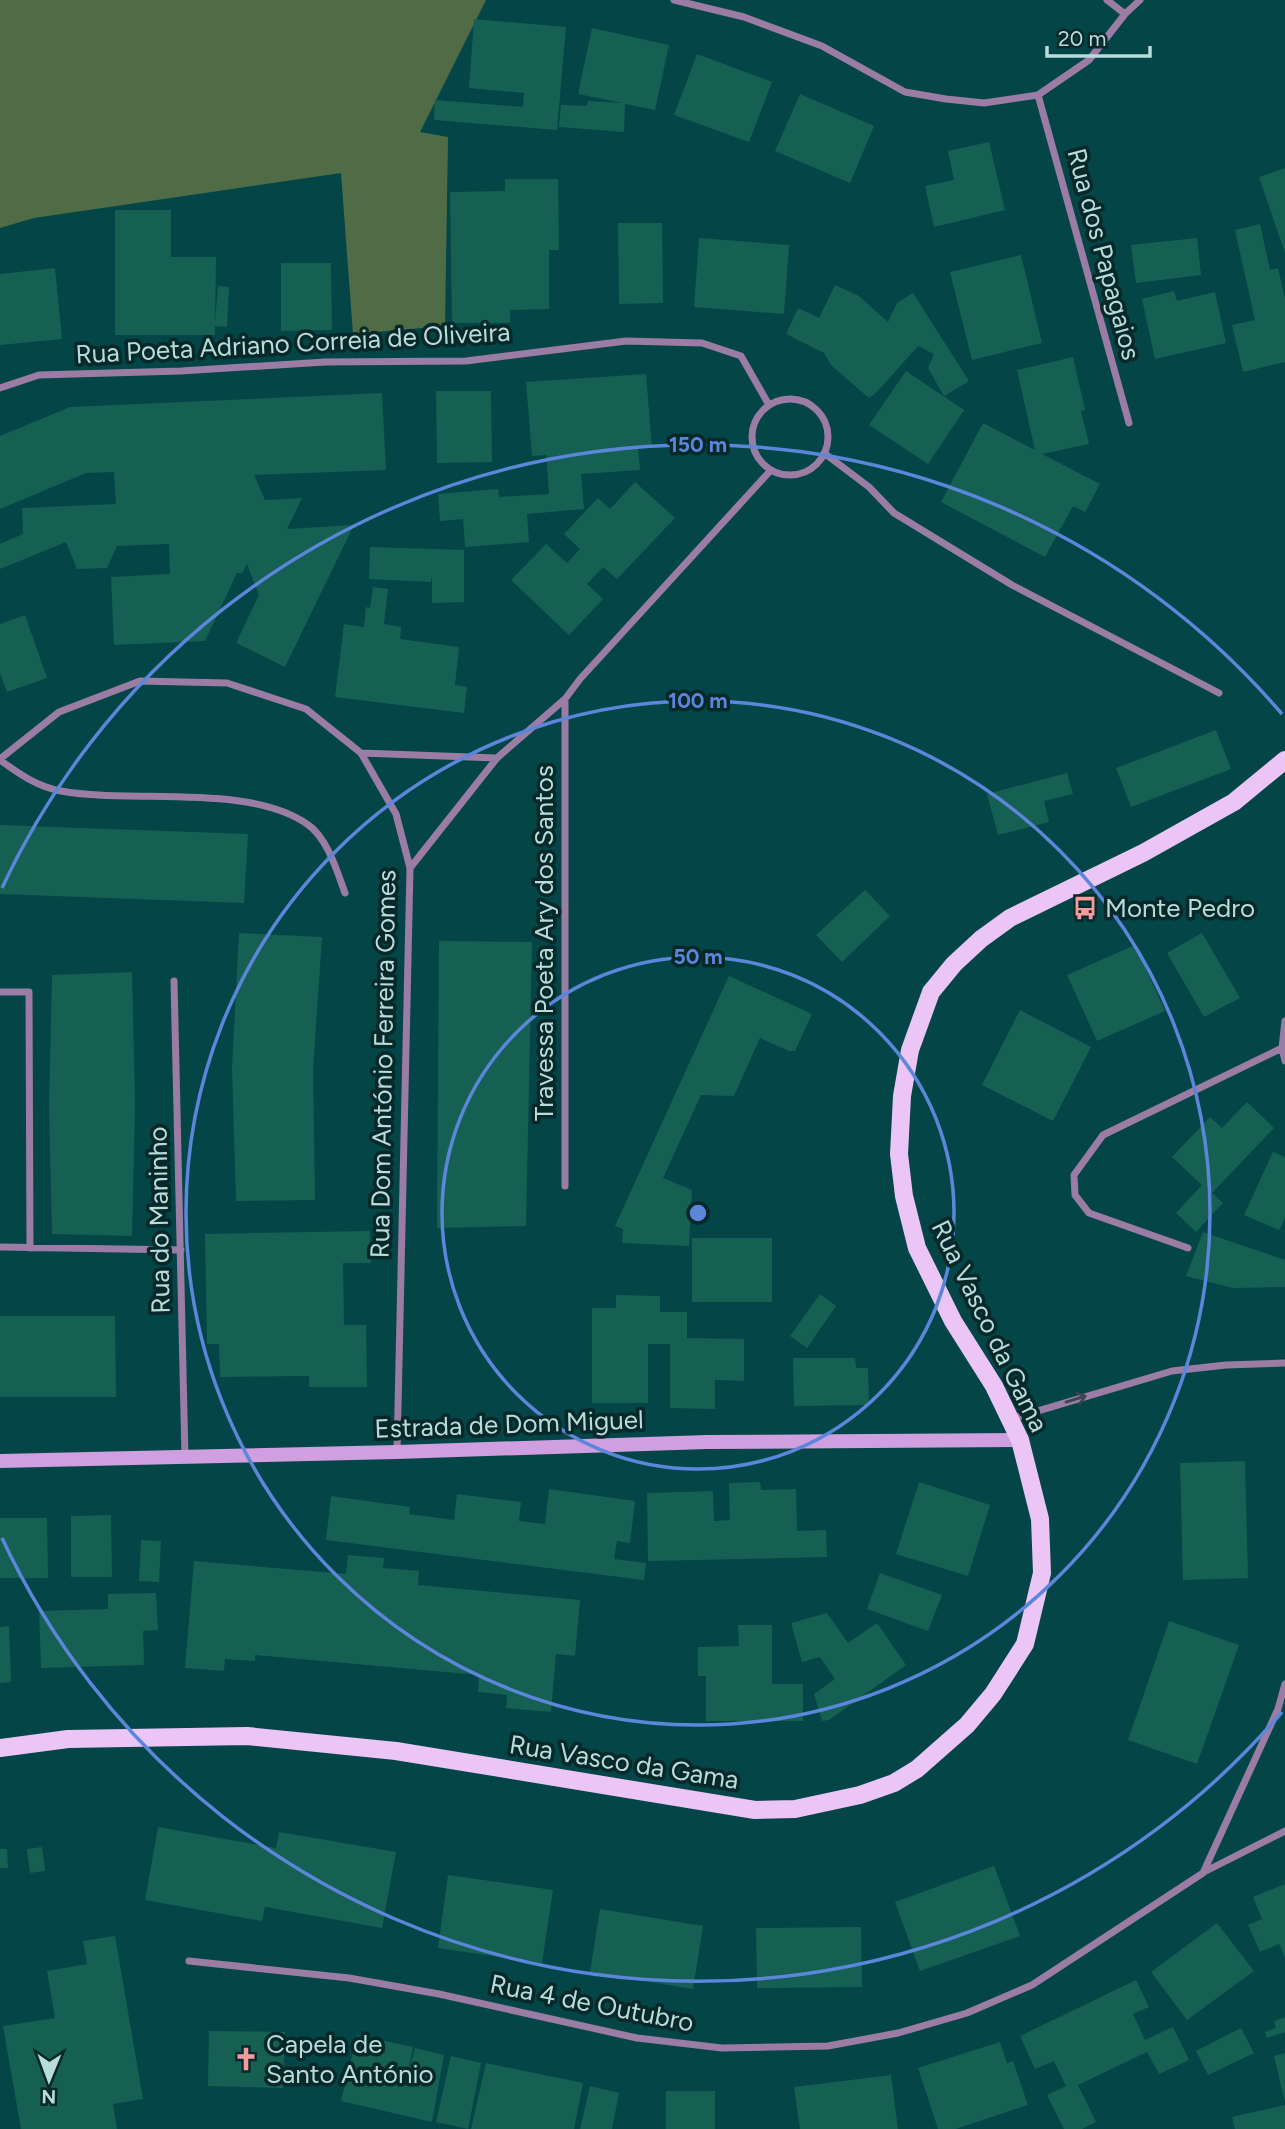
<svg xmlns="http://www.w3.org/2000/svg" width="1285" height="2129" font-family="Figtree,sans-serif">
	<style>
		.green { fill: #506c47 }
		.building { fill: #166053 }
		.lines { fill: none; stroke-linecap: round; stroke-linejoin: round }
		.street { stroke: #9a7ca4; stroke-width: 7 }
		.secondary { stroke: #cf9fdf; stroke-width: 14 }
		.primary { stroke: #ebc5f6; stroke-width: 18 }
		.oneway { stroke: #3b4554 }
		.ring { fill: none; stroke: #5b86da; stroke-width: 3.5 }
		.labels { text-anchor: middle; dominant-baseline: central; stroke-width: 7; stroke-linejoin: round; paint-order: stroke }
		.street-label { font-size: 26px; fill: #b8dbdc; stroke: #082829 }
		.poi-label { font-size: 26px; fill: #b8dbdc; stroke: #082829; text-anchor: start }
		.centre { fill: #5b86da; stroke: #082829; stroke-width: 3.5 }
		.ring-label { font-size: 21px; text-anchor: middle; font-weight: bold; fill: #5b86da; stroke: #082829; stroke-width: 7; stroke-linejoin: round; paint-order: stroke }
	</style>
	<rect width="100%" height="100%" fill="#044547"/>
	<path class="green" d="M0 0H486L420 132 448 137 445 326 353 334 341 173 34 218 0 228Z"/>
	<path class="building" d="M474 19 566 27 557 130 434 120 435 100 523 107 524 93 469 88Z
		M592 28 669 45 655 110 625 104 624 132 559 127 561 105 587 106 588 101 623 103 578 94Z
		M697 54 772 82 749 142 674 115Z
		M800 94 874 126 850 183 775 151Z
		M989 142 1005 210 934 227 925 186 954 180 948 151Z
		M1285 168V253L1259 177Z
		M505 179H558L559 250H549V309L510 310V323H452L450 192 505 191Z
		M115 210H171V257H216L215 322 218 286 229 287 227 327 215 326V335H115Z
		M618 223H662L663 303 619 304Z
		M1260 224 1270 270 1278 268 1285 299V362L1243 372 1232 325 1255 320 1235 230Z
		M699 238 789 245 784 314 694 307Z
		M1197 238 1201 275 1136 283 1131 245Z
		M1021 255 1042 343 972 360 950 272Z
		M281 263H331L332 330 281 331Z
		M55 268 62 339 0 345V274Z
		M835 285 859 296 888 322 897 303 913 293 969 381 944 396 928 368 934 354 918 346 877 392 869 398 831 365 824 353 786 334 798 308 819 318Z
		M1174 291 1177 301 1215 292 1226 343 1155 359 1142 299Z
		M1073 357 1085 410 1081 411 1089 444 1042 454 1100 484 1085 512 1073 506 1045 557 941 502 983 423 1035 450 1017 370Z
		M906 371 964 410 928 464 869 425Z
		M646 374 652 448H638L640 470 581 474 584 509 527 514 529 542 465 547 463 519 440 521 438 494 498 489 499 497 549 494 546 455 532 456 526 382Z
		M436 391H491L492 462 437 463Z
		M382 393 386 470 254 475 265 500 302 498 287 529 354 525 285 667 236 643 259 595 247 564 242 573H237L205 641 114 645 111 577 170 574 169 544 117 546 107 568 77 569 66 542 0 569V544L23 534 22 508 116 504 114 472 86 473 0 509V436L70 407Z
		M635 482 675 518 617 579 603 567 587 584 603 599 569 635 511 580 546 544 567 563 580 549 564 534 598 498 610 509Z
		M370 547 464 550V602L432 603V575L431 582 369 579Z
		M373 587 388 589 384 624 401 627 400 639 459 647 455 685 467 687 464 713 335 697 344 624 364 627 366 607 370 608Z
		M25 615 47 678 7 692 0 673V624Z
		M1216 730 1231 769 1131 807 1116 768Z
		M1067 773 1073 794 1044 801 1049 822 998 835 987 794Z
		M0 825 248 834 244 903 0 894Z
		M865 890 890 916 842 962 816 935Z
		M239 933 322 937 313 1070 315 1200 236 1201 232 1068Z
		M1202 933 1240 998 1204 1017 1167 953Z
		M439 941 532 942 526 1226 437 1228Z
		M1135 945 1165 1011 1097 1041 1067 975Z
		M132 972 135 1105 132 1236 52 1234 49 1108 52 975Z
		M729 976 812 1014 795 1051H789L760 1038 734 1096 701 1095 663 1178 692 1190 689 1246 622 1243 623 1229 615 1226Z
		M1020 1010 1091 1047 1053 1121 982 1085Z
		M1247 1102 1274 1128 1212 1193 1223 1203 1196 1232 1176 1213 1202 1185 1172 1157 1210 1117 1222 1128Z
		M1273 1152 1285 1157V1218L1279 1230 1244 1215Z
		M370 1231 371 1263H343L344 1325H366L367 1387H309V1376L220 1377 219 1344H207L205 1234Z
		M1203 1232 1285 1260V1287L1233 1288 1186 1276Z
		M692 1238H772V1302H692Z
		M820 1294 836 1306 807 1348 790 1336Z
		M616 1295 660 1296V1312H687V1338L744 1339V1381L715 1380V1409L670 1408V1344H648V1403H592V1308H616Z
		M0 1316H115L116 1397H0Z
		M793 1358H855L856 1368H868L869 1405 794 1406Z
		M1245 1461 1248 1578 1183 1580 1180 1463Z
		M760 1482 761 1490 796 1489 797 1531 826 1530 827 1557 648 1561 647 1493 713 1491 714 1521 730 1520 729 1483Z
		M919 1482 990 1505 968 1576 896 1554Z
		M549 1489 635 1501 630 1543 617 1541 614 1559 646 1563 644 1580 326 1540 331 1496 410 1507 409 1514 454 1520 457 1494 521 1502 519 1521 545 1524Z
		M111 1515 112 1577H71V1516Z
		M0 1518H47L48 1578H0Z
		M141 1540 161 1541 159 1582 139 1581Z
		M348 1555 384 1558 383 1568 419 1571 418 1585 580 1600 575 1656 556 1654 551 1712 506 1708 507 1695 478 1692 479 1675 255 1655V1661L225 1659 224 1671 185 1668 194 1561 346 1574Z
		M880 1573 942 1595 928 1631 867 1609Z
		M156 1593 158 1630 143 1631 144 1665 41 1668 39 1611 108 1609V1594Z
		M827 1613 848 1643 877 1623 906 1665 829 1720 822 1721 814 1694 835 1679 820 1657 802 1662 791 1623Z
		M1169 1621 1239 1645 1197 1764 1128 1740Z
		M738 1625H772V1684H803V1721H706V1676H698V1647L739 1646Z
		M9 1626 11 1682 0 1683V1627Z
		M158 1827 276 1848 279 1832 396 1852 382 1928 265 1907 262 1921 145 1900Z
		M42 1847 45 1871 30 1873 27 1849Z
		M0 1849H7L8 1868H0Z
		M994 1866 1020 1936 920 1971 895 1902Z
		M448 1875 553 1890 542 1963 438 1948Z
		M1285 1884V1957L1279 1944 1260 1952 1248 1925 1262 1919 1253 1897Z
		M600 1909 703 1926 693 1989 590 1972Z
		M1217 1923 1254 1971 1187 2020 1151 1972Z
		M861 1927 862 1987 757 1988 756 1928Z
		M115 1936 143 2099 113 2104 117 2129H21L3 2026 55 2018 47 1971 87 1964 83 1941Z
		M1136 1980 1149 2007 1133 2014 1145 2040 1173 2027 1189 2060 1159 2074 1147 2052 1078 2085 1096 2122 1082 2129H1064L1047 2095 1066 2086 1054 2061 1035 2069 1020 2036Z
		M1285 2017V2032L1267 2038 1265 2032 1276 2028 1274 2021Z
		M1241 2028 1254 2053 1208 2075 1196 2051Z
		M209 2031 285 2032 283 2088 208 2086Z
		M357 2035 413 2047 407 2077 415 2048 444 2055 432 2122 341 2101Z
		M1000 2042 1007 2063 1013 2061 1028 2105 956 2129H938L918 2068Z
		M1285 2053V2099H1284L1274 2056Z
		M451 2056 481 2063 468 2129 436 2122Z
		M486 2063 583 2083 574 2129H471Z
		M891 2075 898 2129H800L794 2087Z
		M590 2086 619 2093 612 2129H580Z
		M666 2091H715V2129H666Z
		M1285 2105V2129H1235L1232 2117Z"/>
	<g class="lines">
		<path class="street" d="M674 0 744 17 822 46 905 92 946 99 984 103 1038 95 1089 60 1125 14 1140 0
			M1107 0 1125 14
			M1038 95 1129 423
			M0 388 39 375 181 371 325 362 466 361 626 341 702 343 741 356 769 405
			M752 437a38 38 0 1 1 76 0a38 38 0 1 1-76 0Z
			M824 453 869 487 894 513 1012 585 1219 693
			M361 753 497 758
			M0 759 59 712 140 681 227 683 306 709 361 753 396 814 410 868 397 1452
			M0 760C19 774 38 787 61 791 132 804 248 783 307 824 327 837 337 871 345 893
			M410 868 497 758 565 699 580 679 771 470
			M174 981 185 1457
			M0 992H29L30 1248
			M1285 1021 1282 1048 1285 1061
			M565 1186V699
			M0 1247 181 1250
			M1188 1248 1089 1213 1075 1195 1074 1175 1103 1135 1282 1048
			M1011 1419 1172 1371 1226 1365 1285 1363
			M1204 1872 1285 1831
			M189 1961 349 1978 439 1994 637 2038 722 2048 828 2046 898 2033 967 2013 1032 1985 1203 1873 1278 1709 1285 1684"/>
		<path class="secondary" d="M0 1461 397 1452 707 1442 1020 1440"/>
		<path class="primary" d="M0 1748 68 1739 247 1736 396 1751 755 1810 795 1809 860 1795 894 1783 917 1769 967 1725 993 1694 1025 1644 1042 1573 1040 1519 1020 1440 994 1386 953 1321 917 1248 904 1196 899 1154 902 1096 910 1050 931 992 954 964 981 939 1010 918 1143 853 1234 802 1285 760"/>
	</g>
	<defs><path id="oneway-shaft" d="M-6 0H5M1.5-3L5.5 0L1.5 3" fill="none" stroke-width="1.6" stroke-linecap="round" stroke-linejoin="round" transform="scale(1.75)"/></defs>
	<use class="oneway" href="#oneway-shaft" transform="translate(1076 1399) rotate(-17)"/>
	<g class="ring">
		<circle cx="698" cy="1213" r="256"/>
		<circle cx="698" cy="1213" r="512"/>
		<path d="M1282 1712A768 768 0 0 1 2 1538M2 888A768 768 0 0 1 1282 714"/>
	</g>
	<defs>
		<g id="bus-bare" transform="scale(1.89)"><path d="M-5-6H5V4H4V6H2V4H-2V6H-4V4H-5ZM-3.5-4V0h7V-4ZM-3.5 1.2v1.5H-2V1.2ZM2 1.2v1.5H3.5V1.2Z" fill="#f59b9d" stroke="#082829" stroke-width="2.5" paint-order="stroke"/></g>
		<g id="church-bare" transform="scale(1.89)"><path d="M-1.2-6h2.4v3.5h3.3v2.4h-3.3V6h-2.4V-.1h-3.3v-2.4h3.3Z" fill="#f59b9d" stroke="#082829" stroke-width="2.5" paint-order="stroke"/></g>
	</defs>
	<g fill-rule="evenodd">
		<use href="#bus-bare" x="1085" y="908"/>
		<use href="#church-bare" x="246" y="2059"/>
	</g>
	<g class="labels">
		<g class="street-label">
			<text transform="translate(1104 254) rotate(75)">Rua dos Papagaios</text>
			<text transform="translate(293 343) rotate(-3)">Rua Poeta Adriano Correia de Oliveira</text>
			<text transform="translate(544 943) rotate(-90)">Travessa Poeta Ary dos Santos</text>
			<text transform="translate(383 1064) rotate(-89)">Rua Dom António Ferreira Gomes</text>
			<text transform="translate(159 1220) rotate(-91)">Rua do Maninho</text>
			<text transform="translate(990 1326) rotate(64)">Rua Vasco da Gama</text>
			<text transform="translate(509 1424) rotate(-2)">Estrada de Dom Miguel</text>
			<text transform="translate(624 1762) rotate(9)">Rua Vasco da Gama</text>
			<text transform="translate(592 2003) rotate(11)">Rua 4 de Outubro</text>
		</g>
		<g class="poi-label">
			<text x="1105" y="908">Monte Pedro</text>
			<text x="266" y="2044">Capela de<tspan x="266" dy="30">Santo António</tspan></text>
		</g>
	</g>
	<circle cx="698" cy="1213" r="10" class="centre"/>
	<g class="ring-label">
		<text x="698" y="452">150 m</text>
		<text x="698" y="708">100 m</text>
		<text x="698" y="964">50 m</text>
	</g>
	<g transform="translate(49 2080) rotate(181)" stroke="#082829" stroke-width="5" paint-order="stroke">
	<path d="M0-5L12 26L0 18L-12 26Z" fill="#b8dbdc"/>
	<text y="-10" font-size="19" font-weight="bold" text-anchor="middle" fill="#b8dbdc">N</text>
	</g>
	<path d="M1047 46v10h103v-10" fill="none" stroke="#b8dbdc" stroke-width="3.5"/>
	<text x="1058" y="46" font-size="21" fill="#b8dbdc" stroke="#082829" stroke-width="5" paint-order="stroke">20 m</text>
</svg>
